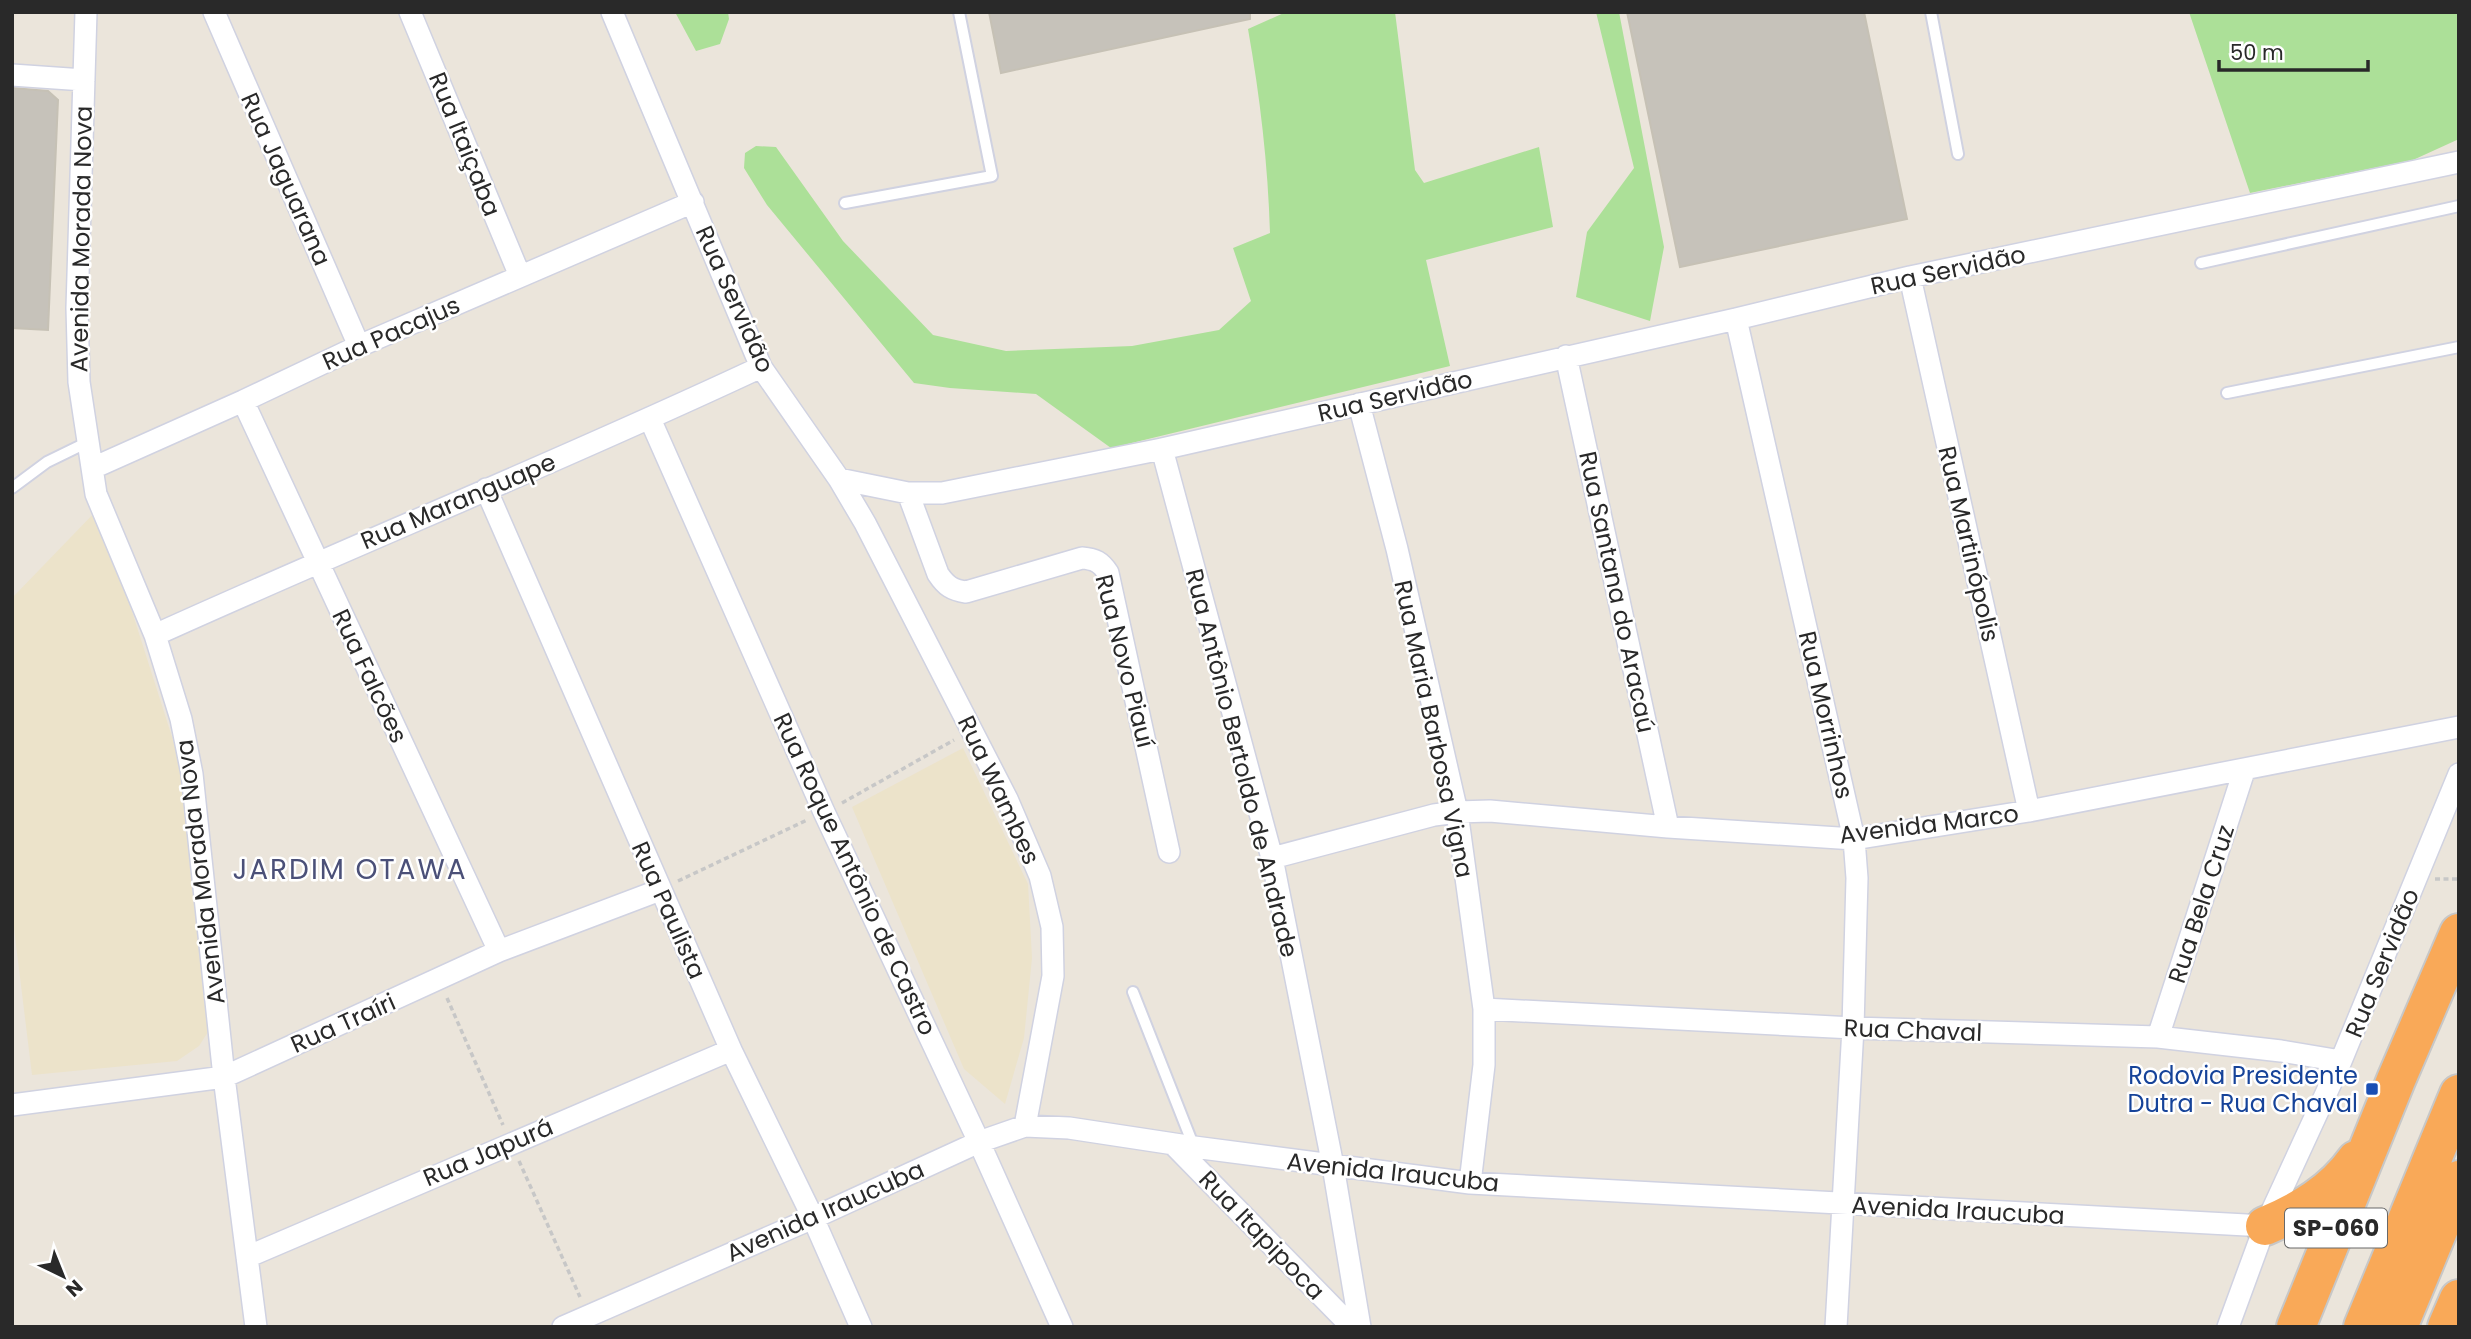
<svg xmlns="http://www.w3.org/2000/svg" width="2471" height="1339" font-family="Poppins,sans-serif">
	<style>
		.education { fill: #ece3ca }
		.green { fill: #ace098 }
		.building { fill: #c6c2ba; stroke: #c6c1b5; stroke-width: 2 }
		.lines { fill: none; stroke-linecap: round; stroke-linejoin: round }
		.service-casing { stroke: #d0d2e1; stroke-width: 14 }
		.minor-casing { stroke: #d0d2e1; stroke-width: 24 }
		.motorway-casing { stroke: #c7c7c7; stroke-width: 42 }
		.path { stroke: #c7c7c7; stroke-width: 3.5; stroke-dasharray: 5 3.5; stroke-linecap: butt }
		.service { stroke: #fff; stroke-width: 10 }
		.minor { stroke: #fff; stroke-width: 21 }
		.motorway { stroke: #f9a958; stroke-width: 38 }
		.transit-dot { fill: #1a4fb4; stroke: #fff; stroke-width: 2.5 }
		.labels { text-anchor: middle; dominant-baseline: central; stroke-width: 5; stroke-linejoin: round; paint-order: stroke }
		.shield { fill: #fff; stroke: #696969; stroke-width: 2 }
		.shield-label { font-size: 23px; font-weight: bold; fill: #292929 }
		.street-label { font-size: 24px; fill: #292929; stroke: #fff }
		.transit-label { font-size: 24px; fill: #164399; stroke: #fff; text-anchor: end }
		.quarter-label { font-size: 28px; letter-spacing: 2px; fill: #4b5078; stroke: #fff }
	</style>
	<rect width="100%" height="100%" fill="#ebe5db"/>
	<path class="education" d="M99 508 180 762 213 1024 199 1046 177 1061 32 1075 12 912V598Z
		M963 748 1028 884 1032 958 1024 1038 1005 1104 964 1069 852 807Z"/>
	<path class="green" d="M675 12H728L729 19 720 44 696 51Z
		M1286 12H1395L1415 170 1424 183 1539 147 1553 227 1426 260 1450 366 1111 448 1036 394 950 388 914 383 767 205 744 168 745 153 756 146 776 147 843 241 933 335 1006 351 1132 346 1219 330 1251 301 1233 248 1270 233C1268 164 1260 97 1248 29Z
		M1596 12H1619L1664 247 1650 321 1576 297 1587 232 1634 168Z
		M2189 12H2459V139L2413 160 2250 193Z"/>
	<path class="building" d="M989 12H1250V19L1001 73Z
		M1627 12H1864L1907 219 1680 267Z
		M12 88 48 91 58 100 48 330 12 328Z"/>
	<g class="lines">
		<g class="service-casing">
			<path id="service" d="M1931 12 1958 154
				M845 203 992 176 959 12
				M2201 263 2459 206
				M2227 393 2459 347
				M12 488 47 462 88 442
				M1133 992 1194 1147"/>
		</g>
		<g class="minor-casing">
			<path id="minor" d="M86 12 77 308 79 382 96 494 155 635 181 719 192 774 224 1077 256 1327
				M214 12 359 346
				M410 12 520 276
				M612 12 761 367 839 479 865 523 1007 799 1040 876 1052 927 1053 976 1025 1126
				M12 75 84 80
				M1910 277 2029 811
				M1736 319 1854 839 1857 878 1853 1028 1836 1327
				M1566 356 1668 827
				M243 401 499 951
				M1359 404 1397 549 1457 812 1484 1009V1065L1470 1183
				M650 419 824 812 979 1142 1062 1327
				M1162 449 1272 858 1333 1166 1360 1327
				M93 468 243 401 359 346 693 202
				M839 479 908 493H942L1162 449 1736 319 1910 277 2459 162
				M486 489 731 1050 813 1218 861 1327
				M908 493 938 574C946 586 952 590 966 592L1082 558C1095 559 1101 562 1108 573L1169 852
				M155 635C356 544 561 461 761 367
				M1272 858 1434 815 1457 812 1490 811 1668 827 1854 839 2029 811 2459 727
				M1484 1009 1853 1028 2158 1037 2281 1051 2341 1061
				M2158 1037 2244 771
				M12 1105 224 1077 499 951 660 890
				M1173 1144 1352 1327
				M247 1257 731 1050
				M563 1327 813 1218 979 1142 1025 1126 1069 1128 1194 1147 1470 1183 2265 1226
				M2228 1327 2265 1226 2341 1061 2459 774"/>
		</g>
		<g class="motorway-casing">
			<path id="motorway" d="M2265 1226C2301 1211 2333 1192 2356 1160
				M2296 1327 2396 1080 2459 933
				M2363 1327 2459 1094
				M2398 1327 2459 1180
				M2447 1327 2459 1299"/>
		</g>
		<path class="path" d="M842 803 954 740
			M2435 879H2459
			M678 881 807 820
			M447 998 503 1125
			M519 1161 580 1297"/>
		<use href="#service" class="service"/>
		<use href="#minor" class="minor"/>
		<use href="#motorway" class="motorway"/>
	</g>
	<rect class="transit-dot" x="2365" y="1082" width="14" height="14" rx="3.5"/>
	<g class="labels">
		<rect class="shield" x="2285" y="1208.5" width="102" height="39" rx="5"/>
		<g class="shield-label">
			<text x="2336" y="1228">SP-060</text>
		</g>
		<g class="street-label">
			<text transform="translate(465 144) rotate(68)">Rua Itaiçaba</text>
			<text transform="translate(286 179) rotate(66)">Rua Jaguarana</text>
			<text transform="translate(81 239) rotate(-89)">Avenida Morada Nova</text>
			<text transform="translate(1948 270) rotate(-12)">Rua Servidão</text>
			<text transform="translate(735 299) rotate(66)">Rua Servidão</text>
			<text transform="translate(391 333) rotate(-24)">Rua Pacajus</text>
			<text transform="translate(1395 396) rotate(-13)">Rua Servidão</text>
			<text transform="translate(458 501) rotate(-23)">Rua Maranguape</text>
			<text transform="translate(1969 544) rotate(77)">Rua Martinópolis</text>
			<text transform="translate(1617 592) rotate(78)">Rua Santana do Aracaú</text>
			<text transform="translate(1125 661) rotate(76)">Rua Novo Piauí</text>
			<text transform="translate(370 676) rotate(65)">Rua Falcões</text>
			<text transform="translate(1826 715) rotate(77)">Rua Morrinhos</text>
			<text transform="translate(1434 729) rotate(78)">Rua Maria Barbosa Vigna</text>
			<text transform="translate(1242 763) rotate(76)">Rua Antônio Bertoldo de Andrade</text>
			<text transform="translate(999 790) rotate(65)">Rua Wambes</text>
			<text transform="translate(1929 824) rotate(-7)">Avenida Marco</text>
			<text transform="translate(200 872) rotate(-97)">Avenida Morada Nova</text>
			<text transform="translate(855 874) rotate(65)">Rua Roque Antônio de Castro</text>
			<text transform="translate(2201 904) rotate(-72)">Rua Bela Cruz</text>
			<text transform="translate(669 910) rotate(66)">Rua Paulista</text>
			<text transform="translate(2382 963) rotate(-68)">Rua Servidão</text>
			<text transform="translate(343 1023) rotate(-24)">Rua Traíri</text>
			<text transform="translate(1913 1030) rotate(2)">Rua Chaval</text>
			<text transform="translate(488 1152) rotate(-23)">Rua Japurá</text>
			<text transform="translate(1393 1172) rotate(6)">Avenida Iraucuba</text>
			<text transform="translate(1958 1210) rotate(3)">Avenida Iraucuba</text>
			<text transform="translate(825 1211) rotate(-24)">Avenida Iraucuba</text>
			<text transform="translate(1262 1235) rotate(46)">Rua Itapipoca</text>
		</g>
		<g class="transit-label">
			<text x="2358" y="1075">Rodovia Presidente<tspan x="2358" dy="28">Dutra - Rua Chaval</tspan></text>
		</g>
		<g class="quarter-label">
			<text x="350" y="869">JARDIM OTAWA</text>
		</g>
	</g>
	<rect width="2471" height="1339" fill="none" stroke="#292929" stroke-width="28"/>
	<g transform="translate(63 1276) rotate(137)" stroke="#ffffff" stroke-width="5" paint-order="stroke">
	<path d="M0-5L12 26L0 18L-12 26Z" fill="#292929"/>
	<text y="-10" font-size="19" font-weight="bold" text-anchor="middle" fill="#292929">N</text>
	</g>
	<path d="M2219 60v10h149v-10" fill="none" stroke="#292929" stroke-width="3.5"/>
	<text x="2230" y="60" font-size="21" fill="#292929" stroke="#ffffff" stroke-width="5" paint-order="stroke">50 m</text>
</svg>
